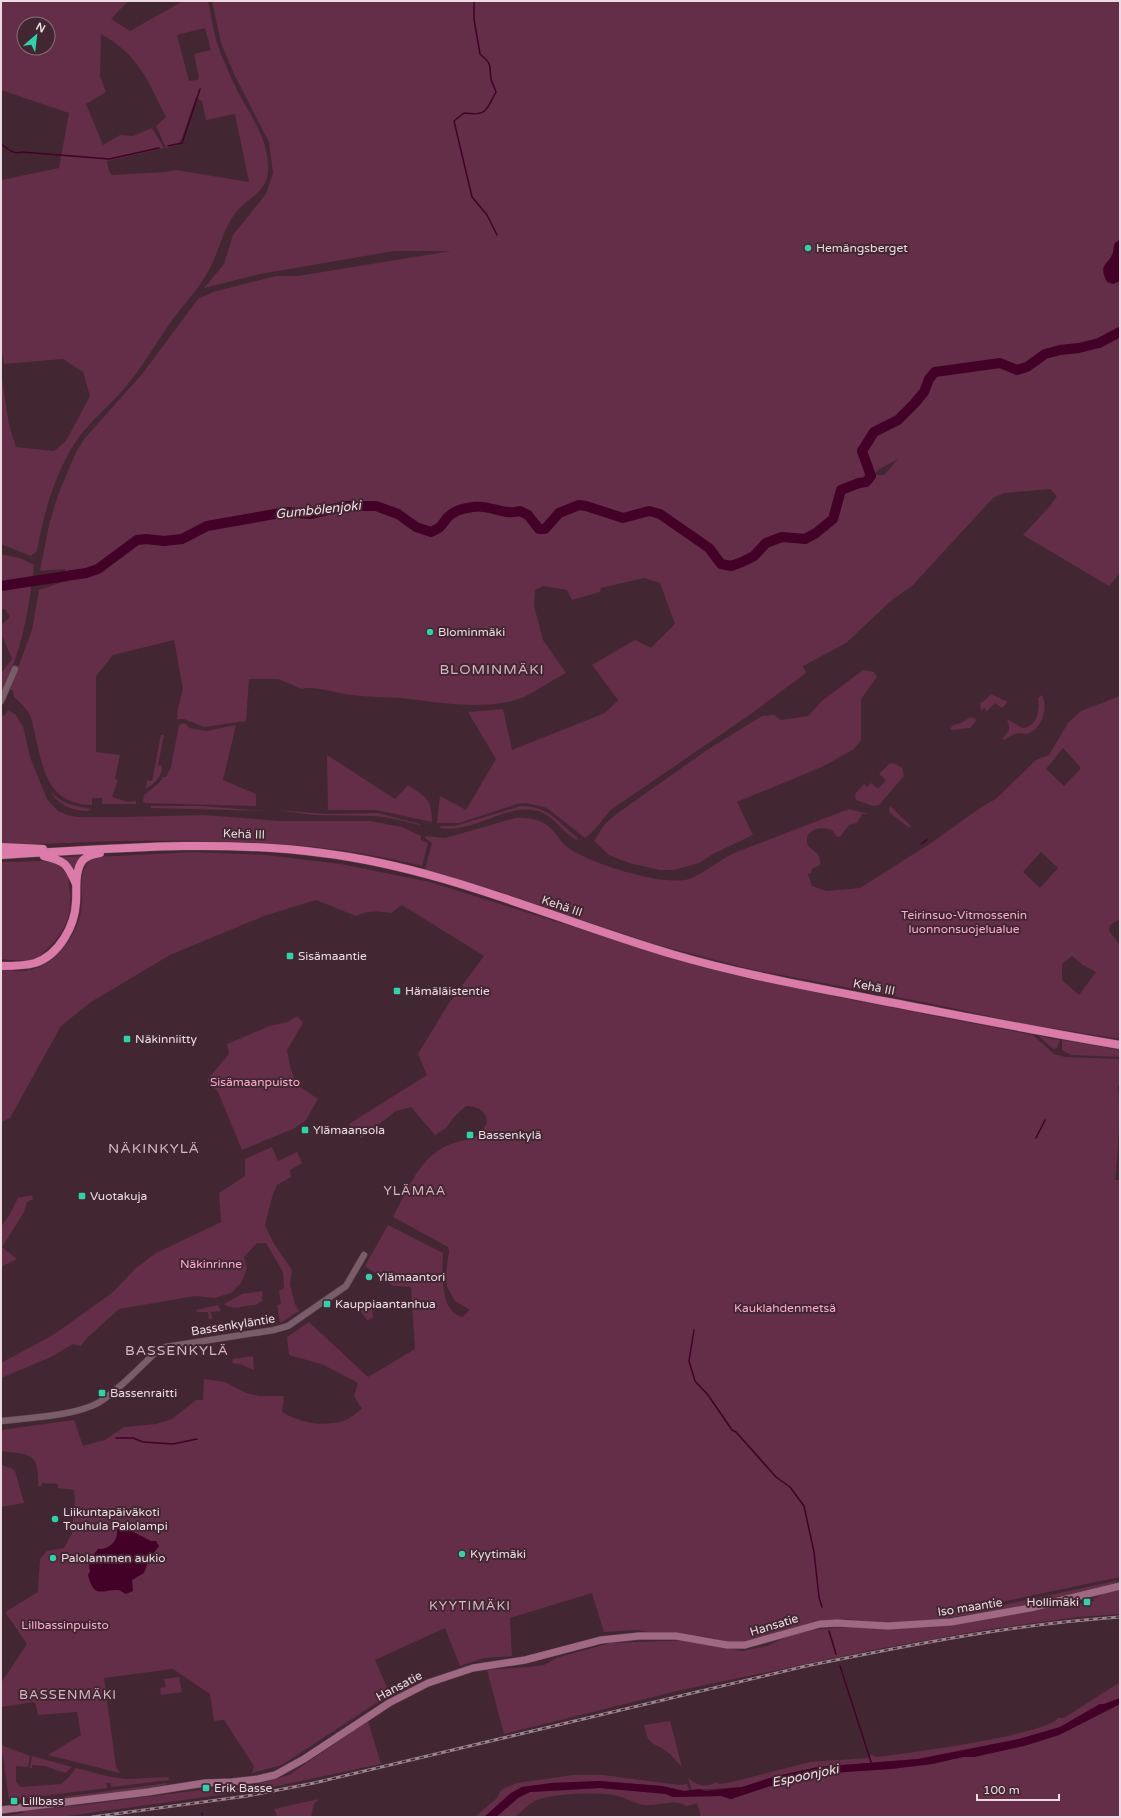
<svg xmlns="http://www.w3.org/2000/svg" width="1121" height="1818" font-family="'Varela Round',sans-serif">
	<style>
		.green { fill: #642d48; fill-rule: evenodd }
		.water { fill: #430128 }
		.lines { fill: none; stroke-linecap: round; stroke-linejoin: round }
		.stream { stroke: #430128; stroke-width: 1.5 }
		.river { stroke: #430128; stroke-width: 10 }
		.tertiary-casing { stroke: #5b454e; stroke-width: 7 }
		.secondary-casing { stroke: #5b454e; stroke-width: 8 }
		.trunk-casing { stroke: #5b454e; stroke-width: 9 }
		.tertiary { stroke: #7b5d6a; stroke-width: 6 }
		.secondary { stroke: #a06882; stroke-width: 7 }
		.trunk { stroke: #dc7aa9; stroke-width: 8 }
		.rail-casing { stroke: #9b858e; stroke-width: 3 }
		.rail { stroke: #422733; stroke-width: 1.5; stroke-dasharray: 4.5; stroke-linecap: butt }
		.poi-dot { fill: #2bd5ac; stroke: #422733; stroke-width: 1.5 }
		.labels { text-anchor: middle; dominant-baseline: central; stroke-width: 4; stroke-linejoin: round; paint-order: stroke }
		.poi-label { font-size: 12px; fill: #ecdae1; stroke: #422733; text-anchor: start }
		.street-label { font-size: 12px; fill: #ecdae1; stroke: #422733 }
		.park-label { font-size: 12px; fill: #fdaacf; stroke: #422733 }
		.water-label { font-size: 13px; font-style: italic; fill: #f2dce5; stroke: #422733 }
		.neighbourhood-label { font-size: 13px; letter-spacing: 1px; fill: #d7b5c3; stroke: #422733 }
		.quarter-label { font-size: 14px; letter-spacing: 1px; fill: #d7b5c3; stroke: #422733 }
	</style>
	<rect width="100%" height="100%" fill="#422733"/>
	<path class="green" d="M1 1H128L111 19 130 31 183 1H208C211 15 213 31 218 45 221 57 228 68 232 80 245 109 270 137 268 171 267 193 245 199 234 215 222 232 219 252 209 270 198 291 179 309 166 329 153 348 142 367 128 384 111 405 87 423 73 446 54 477 43 516 37 551L31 556 1 544V373L9 425 16 447 54 451 66 441 90 396 83 372 63 359 4 364 1 346V180L59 168 69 113 1 90ZM24 24H48V48H24ZM205 28 211 50 194 54 199 77 197 80 189 81 177 35ZM101 34C140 56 147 80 166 117L156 126 166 148 178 145 182 138 196 97 202 101 206 120 235 114 249 182 176 170 165 172 112 175 109 171 107 161 164 148 152 128 133 136 120 135 103 145 86 104 106 92 100 76Z
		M212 1H1120V573L1109 586 1023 535 1050 506 1057 496 1050 489 1005 493 993 498 912 586 892 600 846 643 803 666 806 673 748 716 612 809C603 817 596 831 585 838L547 808 527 803 517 804 459 823H437L440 796 466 810 496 759 468 712 503 709 512 750 605 713 618 700 592 665 635 640 651 648 675 624 660 583 644 578 601 588 600 592 572 600 567 590 543 586 535 590 534 606 543 640 566 673C552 680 538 690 524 697 488 712 438 702 401 698 385 697 368 697 352 695 338 694 314 685 302 689L278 679H249L246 721 204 727 184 719H177L178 708 183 689 174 640 113 655 96 676V752L120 755 115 779 118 780 112 797 127 802 136 801V804H102V798H92V805C50 804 44 774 36 739 34 731 33 723 30 715 26 708 20 702 14 697L13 691 10 689 32 630 39 590 66 581 65 569 40 571 49 525 58 495 76 452 85 438 143 373 198 299 213 292 276 276H298L451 251H394L260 274 204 288 224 264 233 235 266 194 273 173 269 142 235 76 221 43ZM898 459 884 475H873L878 470Z
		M1 554 20 558 34 565C29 610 22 652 1 693V673L12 659 1 633V625L10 617 5 609H1Z
		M863 670 874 672 877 677 861 699V740L854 749 824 766 737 802 753 835 713 854 699 863 674 870H660L629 863 609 855 594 841 604 825 615 815 707 750 762 716 774 715 781 720 808 716 823 700Z
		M991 694 1008 702 1002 708 995 703 987 711 984 708 981 711 980 703 984 701Z
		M1042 695C1049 708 1041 732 1025 734 1023 734 1021 733 1019 733 1014 733 1008 738 1004 740L1002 739C1011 729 1010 730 1007 719L1022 728C1037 728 1040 710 1038 698Z
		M1120 696V919L1110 925 1109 931 1120 945V1039L1026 1024 928 1003 750 969 658 945 597 925 495 890 425 869 432 843 425 838V836L445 838 515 818C531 817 545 820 555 833 559 838 563 844 567 847 588 863 664 887 689 879 705 873 718 861 734 853L849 809 869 814H862L857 823 849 825 840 837 836 836 832 830C822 827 815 827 808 835 804 846 811 848 818 854L821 864 812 869 811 873 808 874 812 886 826 891 860 888 931 843 980 808 997 798 1036 760 1049 755 1068 723 1081 711ZM1063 748 1081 768 1064 786 1046 769ZM1041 852 1058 868 1040 888 1023 872ZM1072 956 1083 965 1096 972 1079 995 1062 980V964Z
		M8 710 15 714 23 726 30 757 47 799 58 811 67 815 77 817H124L204 815 280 821H370L402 827 421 836V840L428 843 422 866C321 840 222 840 119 841 79 842 40 845 1 844V716L5 715Z
		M971 717 977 720 970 728 952 730 950 729 953 725 961 723Z
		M183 723 187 725 189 728 206 731 236 725 223 780 256 794V806L145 803 143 802 144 795 159 783 163 777H166L171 767 179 725Z
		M161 735H164L158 765 162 766C163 776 154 784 146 789L147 780 152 781Z
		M327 755 395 799 408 785C425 797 432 798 432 822L376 810H328Z
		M890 763 895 764 902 768 904 776 879 805 873 806 856 800 855 794 864 784 867 787 871 783 878 789 886 780 879 774Z
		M51 793H52C64 805 76 806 91 809L88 811C74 811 60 806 51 793Z
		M151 806H201L266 811 151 808Z
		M521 806C550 806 558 823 578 838L577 840C562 833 555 816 538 811 507 802 474 834 440 828L441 826H455Z
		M890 806 911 826 909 827 907 826 890 813 889 810Z
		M275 810 328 814 378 813 420 824V825L390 818 375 816 314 815Z
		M193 852 266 855 341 864 430 882 704 968 837 997 1033 1035 1054 1054 1065 1057 1120 1059V1085L1118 1086C1121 1111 1118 1154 1115 1180H1120V1577L982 1606 963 1608 962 1611 984 1609 1120 1580 1112 1584 1030 1605 921 1622 871 1623 848 1619 821 1620 753 1642H730L703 1636 648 1632 638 1630 604 1632 592 1593 510 1618 512 1656 484 1658 460 1666 445 1628 375 1660 390 1694 282 1765 252 1773 254 1766 224 1720 214 1721 210 1694 173 1669 104 1678 116 1767 120 1773 48 1755 81 1735 77 1712 38 1715 36 1705 34 1702 1 1707V1683L27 1644 5 1612 38 1592 40 1559 47 1551 64 1548 72 1533 75 1500 74 1490 58 1488V1484L42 1483 41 1486H38C39 1452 31 1455 1 1451V1430L74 1420 83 1446 105 1440 124 1427 156 1424 172 1419 196 1400H203L204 1379 225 1382 246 1393 259 1396H284L282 1412C301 1423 322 1427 343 1421 350 1419 357 1412 362 1409L354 1396 358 1383 324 1365 289 1355 287 1337 309 1322 368 1377 415 1349 411 1287 393 1286 365 1266 388 1225 443 1253C442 1272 440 1312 462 1317L470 1310 455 1301 447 1287 446 1273 449 1251 448 1247 393 1217C406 1192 418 1161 444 1147 455 1141 468 1141 479 1135L487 1123C487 1111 478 1106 466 1106L454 1117 446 1128 435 1135 411 1107 396 1111 361 1138 349 1124 427 1075 418 1054 449 1003 484 956 402 905 391 913C377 911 368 910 356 916L316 900 264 916 170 955 91 1002 61 1026 10 1118 1 1122V970C10 970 20 972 29 970 55 966 77 935 81 911 84 890 75 871 94 857Z
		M83 856 75 873 71 865 62 857Z
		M44 861C51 862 59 863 64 869 68 873 69 880 69 886 74 914 65 934 45 951 42 954 38 958 35 959 24 962 12 960 1 959V862Z
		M297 1016 303 1023 287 1050 290 1066 296 1084 318 1099 306 1120 295 1128 242 1150 218 1092 207 1080 229 1054 227 1044 270 1026 288 1022Z
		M1039 1036 1060 1040 1057 1048 1053 1049Z
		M1062 1040 1120 1050V1057L1071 1055 1062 1050Z
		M272 1147 278 1161 297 1152 302 1163 290 1170 291 1177 277 1185 273 1194 265 1225 274 1244 292 1270 290 1285 295 1304 299 1311 280 1323 277 1305 281 1304 279 1291 284 1288 283 1272 266 1243H257L244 1257 247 1269 241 1283 231 1293 215 1298 195 1296 119 1309 87 1338 81 1346 73 1344 51 1357 1 1378V1363L53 1335 112 1293 136 1268 156 1253 221 1222 219 1193 245 1176V1159Z
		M32 1195 33 1199 27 1202 24 1212 2 1247 17 1259 1 1267V1227L10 1214 18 1198Z
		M262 1291 263 1296 261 1297 263 1300 256 1305C245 1304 235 1312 224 1304L242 1294Z
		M366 1301 372 1304 373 1317 368 1321 358 1308Z
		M218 1305 221 1311 211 1312 212 1319H209L208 1312H197L196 1310Z
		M253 1356 254 1370 240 1364 232 1363 233 1359Z
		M1 1465 11 1468 15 1471 24 1503 1 1507Z
		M1120 1588V1614L1078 1617 990 1629 878 1649 681 1690 504 1734 487 1670 529 1667 544 1665 556 1658 610 1643 694 1640 742 1651 767 1646 798 1632 811 1630 835 1628H924L952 1625 1062 1604 1064 1606 1094 1601 1093 1599 1107 1592Z
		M179 1677 182 1692 161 1695 160 1688 166 1687 164 1679Z
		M1120 1682V1698L1104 1704H1100L1060 1727 1019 1739 918 1759 818 1767 773 1777 742 1787 692 1790 688 1778C698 1786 705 1788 717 1782L719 1784 732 1782 810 1762 868 1758 872 1754 876 1757C903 1754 1046 1735 1058 1718H1064Z
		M1120 1704V1817H701L697 1803 687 1806C673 1798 660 1806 645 1805 635 1804 631 1800 622 1797 605 1791 554 1793 537 1800 528 1804 522 1811 515 1817H496L518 1798 530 1792 600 1788 666 1794 673 1797 721 1796 731 1799 767 1787 815 1774 891 1769 932 1764 963 1757H974L1024 1746 1059 1735Z
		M368 1721 381 1764 263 1789 61 1817H1L23 1813V1810L74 1806 208 1789 244 1787 262 1783 289 1775Z
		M670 1721 682 1767C676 1761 672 1755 666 1751 652 1741 648 1746 644 1725Z
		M1 1745 30 1756 28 1767 16 1766V1782L21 1787 61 1784 68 1778 76 1768 111 1777 126 1779 168 1777 170 1780 111 1787V1783H106L107 1788 9 1800 3 1756 1 1755Z
		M32 1756 72 1767 71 1768 65 1773 45 1766 32 1765V1768H30Z
		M573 1775H603L679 1785 687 1784 689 1790 684 1791 662 1786 599 1781 552 1783 522 1787 511 1793 484 1817H475L498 1797 500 1791 505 1788 517 1783Z
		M167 1783 166 1785 147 1788V1789L43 1802H27Z
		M319 1799 314 1804 311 1817H278L274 1809Z"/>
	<path class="water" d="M1119 240 1120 281 1113 284 1107 282C1097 263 1109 266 1113 252 1114 249 1113 246 1115 243Z
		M114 1522 151 1541H156L159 1546 149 1559 144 1573 132 1580 133 1591 126 1594 119 1590C103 1589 94 1600 88 1575L90 1571C87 1561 92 1557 98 1549 107 1550 116 1543 117 1534 118 1529 115 1525 114 1522Z
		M1120 1698V1704L1059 1735 1024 1746 974 1757H963L932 1764 891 1769 815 1774 767 1787 731 1799 721 1796 673 1797 666 1794 600 1788 530 1792 518 1798 496 1817H484L511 1793 522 1787 552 1783 599 1781 662 1786 684 1791 700 1789 705 1791 742 1787 773 1777 818 1767 918 1759 1019 1739 1060 1727 1100 1704H1104Z"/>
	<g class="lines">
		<path class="stream" d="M474 1V19L480 54C493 65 489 64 491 79 492 83 495 88 496 92 486 110 488 116 464 113L454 121 472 197 487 215 497 235
			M1 144C8 149 13 155 22 152L109 159 159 148
			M168 146 182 143 200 89
			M921 844 927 840
			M1036 1138 1045 1120
			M694 1330 689 1361 695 1381 708 1395 732 1430 736 1432 776 1477 790 1487 804 1506 814 1552 819 1597 822 1607
			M116 1438H133L143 1442 173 1444 197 1439
			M829 1631 836 1654
			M840 1666 872 1765
			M202 1813V1815"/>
		<path class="river" d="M1 586 86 573 98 569 137 540 146 539 164 541 182 539 207 526 286 512 310 514 346 506H376L398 514 416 527 431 532C442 527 440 527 447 518 453 511 464 508 473 507 489 504 504 516 520 511L528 515 539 529H545L559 513 579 505 586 506 623 518 649 511 660 514 709 548 721 564 731 566 742 562 754 556 766 543 782 537 805 539 816 533 833 519 841 490 859 483 866 482 871 476 862 451 874 432 898 420 914 404 924 392 929 379 935 372 1000 363 1017 370 1027 367 1045 354 1060 350 1079 348 1099 343 1120 332"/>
		<g class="tertiary-casing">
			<path id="tertiary" d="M1 701 15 669
				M1 1421C28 1418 74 1416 98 1403 119 1390 138 1369 156 1352L165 1347 274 1330 288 1326 346 1286 364 1255"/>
		</g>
		<g class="secondary-casing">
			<path id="secondary" d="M1 1810 148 1792 205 1783 232 1782 258 1779 275 1775 304 1759 389 1703 428 1683 473 1668 525 1660 601 1640 639 1636H676L727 1645H745L820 1624 837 1623 888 1626 951 1622 1030 1608 1120 1586"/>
		</g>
		<g class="trunk-casing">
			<path id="trunk" d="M1 847 43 849
				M1 855C108 849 216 839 322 853 445 868 558 921 675 955 743 975 813 987 883 1001 962 1016 1041 1032 1120 1045
				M44 856C65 861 67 863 76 884
				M1 966C12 966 24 966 35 963 59 955 75 926 76 902 77 889 74 871 83 860 87 856 94 854 100 853"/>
		</g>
		<use href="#tertiary" class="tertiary"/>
		<use href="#secondary" class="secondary"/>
		<use href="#trunk" class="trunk"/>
		<g class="rail-casing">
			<path id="rail" d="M92 1817 247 1796 314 1783 806 1666C910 1645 1015 1624 1120 1617"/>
		</g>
		<use href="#rail" class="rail"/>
	</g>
	<g class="poi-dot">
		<circle cx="808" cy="248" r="4"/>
		<circle cx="430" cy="632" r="4"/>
		<rect x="286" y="952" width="8" height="8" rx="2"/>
		<rect x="393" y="987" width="8" height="8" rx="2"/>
		<rect x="123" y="1035" width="8" height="8" rx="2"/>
		<rect x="301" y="1126" width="8" height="8" rx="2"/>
		<rect x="466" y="1131" width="8" height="8" rx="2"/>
		<rect x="78" y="1192" width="8" height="8" rx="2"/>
		<circle cx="369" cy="1277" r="4"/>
		<rect x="323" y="1300" width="8" height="8" rx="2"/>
		<rect x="98" y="1389" width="8" height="8" rx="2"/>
		<circle cx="55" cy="1519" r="4"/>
		<circle cx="462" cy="1554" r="4"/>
		<circle cx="53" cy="1558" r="4"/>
		<rect x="1083" y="1598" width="8" height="8" rx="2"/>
		<rect x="202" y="1784" width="8" height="8" rx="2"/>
		<rect x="10" y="1797" width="8" height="8" rx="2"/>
	</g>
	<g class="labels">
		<g class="poi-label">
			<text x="816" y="248">Hemängsberget</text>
			<text x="438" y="632">Blominmäki</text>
			<text x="298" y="956">Sisämaantie</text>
			<text x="405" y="991">Hämäläistentie</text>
			<text x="135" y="1039">Näkinniitty</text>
			<text x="313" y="1130">Ylämaansola</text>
			<text x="478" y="1135">Bassenkylä</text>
			<text x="90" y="1196">Vuotakuja</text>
			<text x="377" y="1277">Ylämaantori</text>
			<text x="335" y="1304">Kauppiaantanhua</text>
			<text x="110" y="1393">Bassenraitti</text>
			<text x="63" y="1512">Liikuntapäiväkoti<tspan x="63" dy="14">Touhula Palolampi</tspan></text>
			<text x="470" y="1554">Kyytimäki</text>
			<text x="61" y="1558">Palolammen aukio</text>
			<text x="1079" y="1602" text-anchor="end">Hollimäki</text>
			<text x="214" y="1788">Erik Basse</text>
			<text x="22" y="1801">Lillbass</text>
		</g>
		<g class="street-label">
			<text transform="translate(244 834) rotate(2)">Kehä III</text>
			<text transform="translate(562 906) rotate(19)">Kehä III</text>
			<text transform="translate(874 987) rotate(11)">Kehä III</text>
			<text transform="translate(233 1325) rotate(-9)">Bassenkyläntie</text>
			<text transform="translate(970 1607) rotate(-9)">Iso maantie</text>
			<text transform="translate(774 1625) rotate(-17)">Hansatie</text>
			<text transform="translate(399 1686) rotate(-28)">Hansatie</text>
		</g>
		<g class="park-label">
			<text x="964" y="915">Teirinsuo-Vitmossenin<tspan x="964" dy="14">luonnonsuojelualue</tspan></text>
			<text x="255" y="1082">Sisämaanpuisto</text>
			<text x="211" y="1264">Näkinrinne</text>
			<text x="785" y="1308">Kauklahdenmetsä</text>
			<text x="65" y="1625">Lillbassinpuisto</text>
		</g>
		<g class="water-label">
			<text transform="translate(318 510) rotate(-6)">Gumbölenjoki</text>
			<text transform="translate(805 1776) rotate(-12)">Espoonjoki</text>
		</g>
		<g class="neighbourhood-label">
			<text x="415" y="1191">YLÄMAA</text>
			<text x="470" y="1606">KYYTIMÄKI</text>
			<text x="68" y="1695">BASSENMÄKI</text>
		</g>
		<g class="quarter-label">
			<text x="492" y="669">BLOMINMÄKI</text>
			<text x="154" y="1148">NÄKINKYLÄ</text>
			<text x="177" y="1350">BASSENKYLÄ</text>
		</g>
	</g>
	<rect width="1121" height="1818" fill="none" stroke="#ecdae1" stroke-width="4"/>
	<g transform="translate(36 36) rotate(28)"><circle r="19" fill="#422733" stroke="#866f79"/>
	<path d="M0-3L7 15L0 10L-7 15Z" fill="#2bd5ac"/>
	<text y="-6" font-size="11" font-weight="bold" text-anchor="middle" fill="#ecdae1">N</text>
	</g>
	<path d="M977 1794v6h82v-6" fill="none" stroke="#ecdae1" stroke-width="2"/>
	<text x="983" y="1794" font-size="12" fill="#ecdae1" stroke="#422733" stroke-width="3" paint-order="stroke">100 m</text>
</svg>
